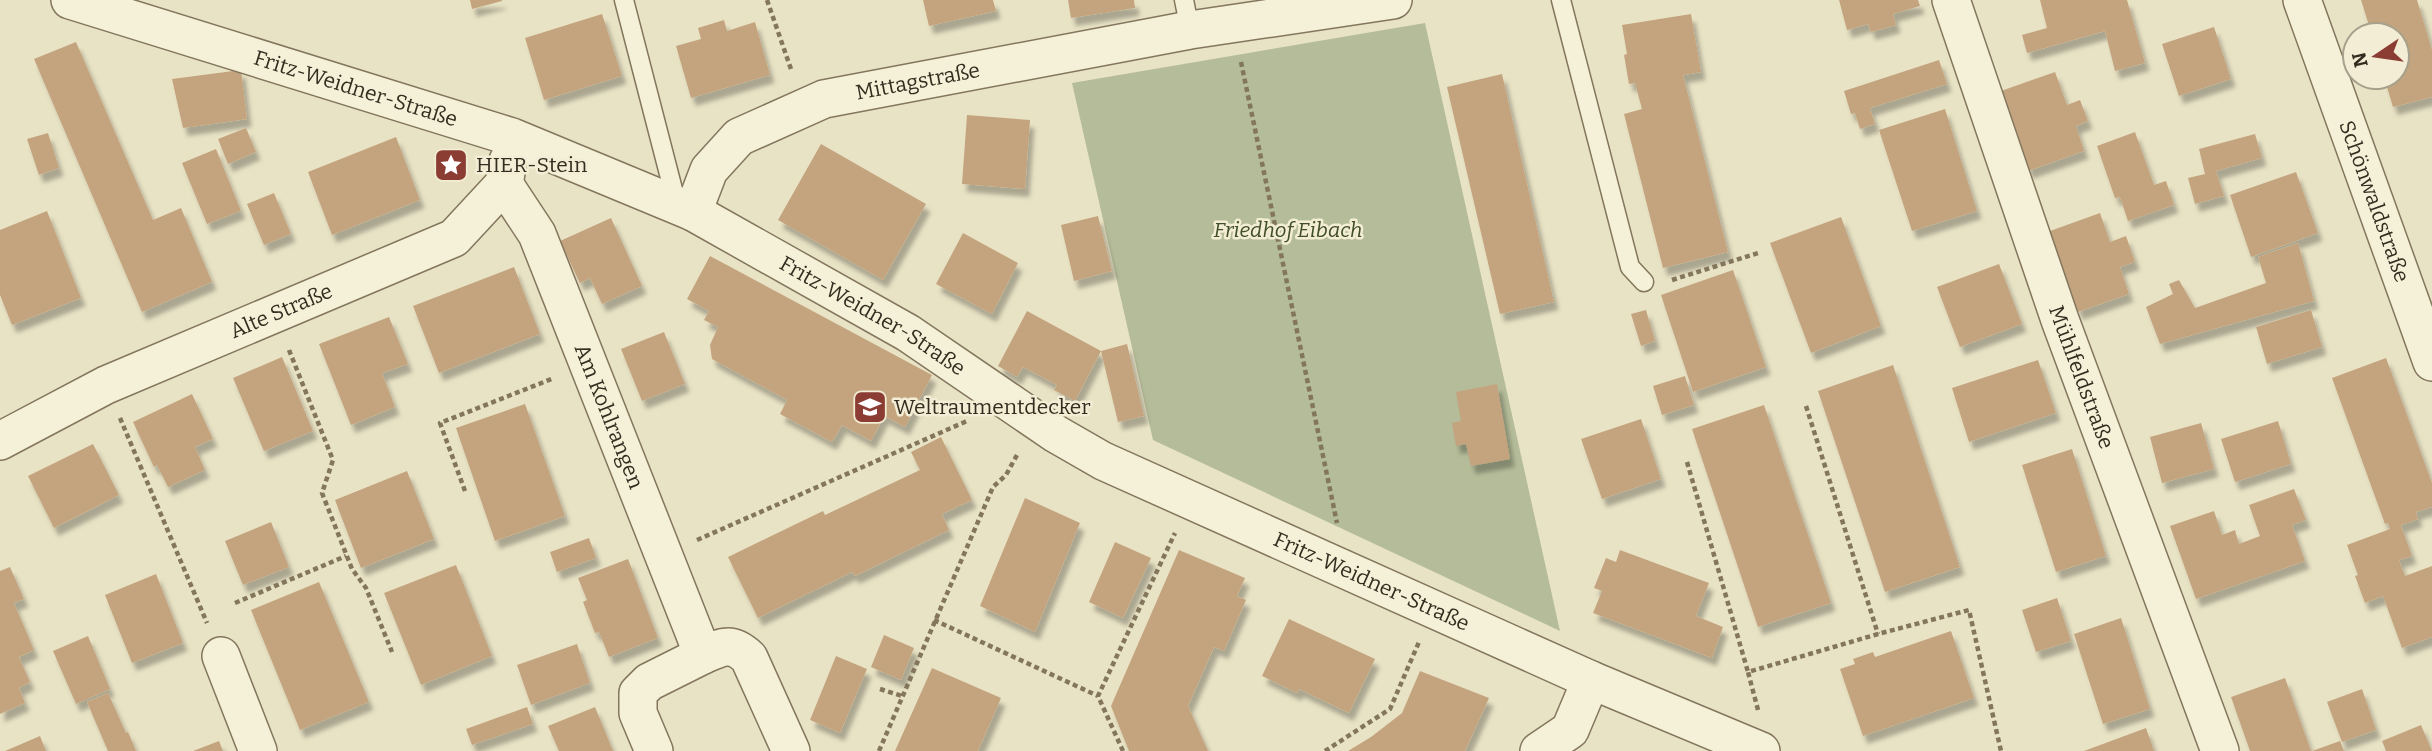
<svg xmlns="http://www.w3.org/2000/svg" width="2432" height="751" font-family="Bitter,serif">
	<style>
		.cemetery { fill: #b4bc99 }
		.building { fill: #c4a47f; filter: url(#shadow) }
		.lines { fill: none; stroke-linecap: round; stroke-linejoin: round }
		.service-casing { stroke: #83765d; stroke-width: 21 }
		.minor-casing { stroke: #83765d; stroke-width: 40 }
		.path { stroke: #83765d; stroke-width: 4.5; stroke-dasharray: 5 3.5; stroke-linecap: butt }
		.service { stroke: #f5f0d8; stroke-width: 18 }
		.minor { stroke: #f5f0d8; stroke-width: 37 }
		.labels { text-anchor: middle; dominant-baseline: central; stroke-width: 5; stroke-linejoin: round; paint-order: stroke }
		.street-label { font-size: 21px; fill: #342c1f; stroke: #f2edd4 }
		.poi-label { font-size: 21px; fill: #342c1f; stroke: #f2edd4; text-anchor: start }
		.park-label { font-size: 21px; font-style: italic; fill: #404f28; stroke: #f2edd4 }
	</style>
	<defs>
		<filter id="shadow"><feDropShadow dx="4.5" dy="8" stdDeviation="2" flood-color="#0004"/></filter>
	</defs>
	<rect width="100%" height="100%" fill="#e9e3c5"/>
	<path class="cemetery" d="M1425 23 1560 631 1153 440 1072 83Z"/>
	<path class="building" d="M470 0H502V1L472 9Z
		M923 0H993L996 11 929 26Z
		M1068 0H1134L1135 8 1071 18Z
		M1839 0H1918L1920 6 1893 14 1896 25 1871 32 1868 24 1847 30Z
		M2040 0H2127L2145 63 2115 71 2105 31 2027 53 2022 35 2047 28Z
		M2361 0H2417L2432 50V97L2393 107 2384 77H2397V35H2372Z
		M602 14 622 76 544 100 525 38Z
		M1691 14 1701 72 1683 75 1728 252 1663 268 1624 114 1642 109 1635 83 1629 84 1624 55 1627 54 1622 25Z
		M724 20 727 31 755 22 770 75 691 98 676 46 701 39 698 28Z
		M2214 27 2231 79 2179 96 2162 44Z
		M76 42 153 220 181 208 212 282 142 312 34 59Z
		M1939 60 1947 84 1870 108 1875 124 1860 129 1855 113 1851 114 1844 91Z
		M241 70 247 119 183 128 172 79Z
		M2055 72 2067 105 2080 100 2088 121 2076 126 2084 151 2028 171 2001 91Z
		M1502 74 1554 302 1500 314 1447 87Z
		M1945 109 1977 211 1912 231 1879 130Z
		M967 115 1030 120 1025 189 962 184Z
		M246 128 256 152 228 164 218 139Z
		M2135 132 2154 185 2166 181 2174 205 2128 221 2120 197 2115 198 2097 146Z
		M48 133 59 168 39 175 27 139Z
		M2255 134 2262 158 2216 171 2224 196 2195 204 2188 178 2205 174 2199 149Z
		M396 137 420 200 332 235 308 172Z
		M821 144 926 204 883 280 778 220Z
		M216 149 241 211 207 224 182 163Z
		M2296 172 2318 233 2251 257 2230 195Z
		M274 193 291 234 264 245 247 204Z
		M47 211 81 298 12 325 0 295V230Z
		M2100 213 2110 242 2126 236 2135 262 2120 267 2129 294 2078 312 2050 231Z
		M1098 216 1112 271 1074 281 1061 225Z
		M1841 217 1881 326 1811 353 1770 243Z
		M611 218 642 286 602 304 590 278 580 283 560 241Z
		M963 233 1018 263 992 314 936 284Z
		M2298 243 2314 301 2160 344 2146 307 2173 294 2169 284 2179 280 2195 308 2266 283 2258 257Z
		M710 256 932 375 905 427 884 416 871 441 842 425 832 442 780 414 787 400 712 359 710 345 718 327 704 320 709 311 687 299Z
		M1999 264 2022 324 1960 347 1937 287Z
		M514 267 540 334 439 373 413 306Z
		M1733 270 1766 367 1693 392 1661 295Z
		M1646 310 1655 341 1641 346 1631 314Z
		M2311 310 2322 347 2267 364 2256 327Z
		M1027 311 1101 351 1075 401 1054 390 1057 385 1023 367 1017 377 998 366Z
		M389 317 408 364 382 373 395 407 351 425 319 344Z
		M664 332 685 384 642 401 621 349Z
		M1127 344 1144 416 1118 422 1101 351Z
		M282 357 313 431 264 451 233 378Z
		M2386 358 2432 483V507L2416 512 2418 519 2401 525 2412 556 2399 560 2405 576 2432 566V637L2402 648 2383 596 2365 603 2355 576 2358 575 2347 545 2390 529 2388 523 2385 524 2332 378Z
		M2038 360 2056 413 1969 442 1952 388Z
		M1893 365 1960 567 1885 592 1818 391Z
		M1685 376 1694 405 1662 415 1653 386Z
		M1497 384 1510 459 1471 466 1466 444 1456 446 1452 423 1461 421 1456 392Z
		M192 394 213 439 195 447 205 470 168 487 157 465 154 467 133 422Z
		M525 404 565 516 495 541 456 428Z
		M1764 405 1831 603 1758 627 1692 429Z
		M1641 419 1661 479 1602 499 1581 439Z
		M2278 421 2291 464 2235 482 2221 439Z
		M2201 423 2214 469 2162 483 2150 437Z
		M941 437 972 500 942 514 949 530 855 576 852 572 758 618 728 557 823 511 825 515 920 470 911 452Z
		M93 444 119 495 54 528 28 476Z
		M2072 449 2106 556 2056 572 2022 465Z
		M407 471 434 539 361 568 335 500Z
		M2294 489 2306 520 2292 525 2305 561 2196 599 2170 526 2214 511 2222 535 2235 530 2239 544 2260 536 2249 505Z
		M1025 498 1080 523 1035 632 980 606Z
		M271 522 289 567 243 585 225 541Z
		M589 538 596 558 557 572 550 552Z
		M1115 542 1151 558 1123 618 1089 602Z
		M1179 550 1245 578 1237 596 1246 600 1224 651 1214 647 1188 706 1208 751H1129L1111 706Z
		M1620 550 1709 583 1696 616 1723 627 1712 658 1593 613 1602 591 1594 588 1606 558 1616 562Z
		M628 559 658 638 609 657 599 632 595 633 583 602 587 600 578 578Z
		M456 565 492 656 421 685 384 593Z
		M10 567 24 599 14 603 34 650 19 657 30 682 19 688 25 703 0 714V571Z
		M156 574 183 643 132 663 105 595Z
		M319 582 369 702 300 730 251 610Z
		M2057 598 2071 641 2036 652 2022 610Z
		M2121 618 2150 709 2103 724 2074 634Z
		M1289 619 1375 659 1349 713 1299 689 1297 693 1262 676Z
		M1951 631 1974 698 1863 736 1840 669 1855 664 1853 659 1873 652 1875 657Z
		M884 635 914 648 901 680 871 667Z
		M88 636 110 689 76 704 53 651Z
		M577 644 590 683 531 705 517 665Z
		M836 656 867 669 840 733 810 720Z
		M932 668 1001 698 978 751H895Z
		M1420 671 1489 698 1465 751H1348L1371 737 1402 713Z
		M2285 678 2311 751H2250L2231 697Z
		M2362 689 2376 730 2342 742 2327 702Z
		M108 693 126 733 128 732 136 751H108L87 702Z
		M527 707 533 724 472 745 466 729Z
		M595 707 613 751H559L548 726Z
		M2421 725 2432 751H2386L2382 741Z
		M2146 728 2154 751H2084Z
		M40 736 46 751H5Z
		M219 741 223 751H193Z
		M2340 741 2344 751H2312Z"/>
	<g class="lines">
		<g class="service-casing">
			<path id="service" d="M624 0 677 205
				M1184 0 1190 30
				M1561 0 1630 267 1644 282"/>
		</g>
		<g class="minor-casing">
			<g id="minor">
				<path id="s1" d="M70 0 512 137 693 212 908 333 1056 434 1103 461 1591 680 1761 751"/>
				<path id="s2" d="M1951 0 2060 320 2220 751"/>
				<path id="s3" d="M2302 0 2432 362"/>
				<path id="s4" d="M504 184 537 234 703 655C724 646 732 642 749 658L791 751"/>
				<path id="s5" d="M693 212 709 170 739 137 824 99 1190 30 1393 0"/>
				<path id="s6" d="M0 441 106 385 454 238 504 184 508 161"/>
				<path d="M221 656 258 751"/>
				<path d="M654 751 638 713V693L649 682 703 655"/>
				<path d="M1539 751 1570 730 1591 680"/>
			</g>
		</g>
		<path class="path" d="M767 0 792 72
			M1241 62 1337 523
			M1672 280 1758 253
			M289 350 333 460 322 493 352 569 366 588 392 652
			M1806 406 1878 634
			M120 418 207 623
			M1687 462 1748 672
			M465 491 440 423 554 378
			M697 540 967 421
			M235 603 346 556
			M934 620 1098 696
			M880 689 902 696
			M1758 710 1748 672 1878 634 1969 610 2001 751
			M879 751 993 487 1006 475 1017 455
			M1123 751 1098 696 1175 533
			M1325 751 1390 709 1419 642"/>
		<use href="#service" class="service"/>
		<use href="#minor" class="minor"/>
	</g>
	<defs>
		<g id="sight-square" transform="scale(1.75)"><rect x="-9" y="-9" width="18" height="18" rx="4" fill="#8b3d33" stroke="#f2edd4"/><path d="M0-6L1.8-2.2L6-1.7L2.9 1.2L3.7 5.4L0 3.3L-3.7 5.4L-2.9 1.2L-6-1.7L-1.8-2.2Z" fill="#fff"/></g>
		<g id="school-square" transform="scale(1.75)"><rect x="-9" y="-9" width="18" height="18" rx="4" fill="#8b3d33" stroke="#f2edd4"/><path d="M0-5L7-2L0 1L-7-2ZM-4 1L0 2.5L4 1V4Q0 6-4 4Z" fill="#fff"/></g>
	</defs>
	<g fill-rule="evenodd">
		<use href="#sight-square" x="451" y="165"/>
		<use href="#school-square" x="870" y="407"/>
	</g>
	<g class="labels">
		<g class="street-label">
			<text stroke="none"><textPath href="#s5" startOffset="278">Mittagstraße</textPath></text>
			<text stroke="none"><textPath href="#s1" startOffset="299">Fritz-Weidner-Straße</textPath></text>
			<text stroke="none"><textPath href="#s3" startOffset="214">Schönwaldstraße</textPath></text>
			<text stroke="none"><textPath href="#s6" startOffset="310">Alte Straße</textPath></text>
			<text stroke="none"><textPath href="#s1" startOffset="866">Fritz-Weidner-Straße</textPath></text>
			<text stroke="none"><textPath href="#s2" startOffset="399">Mühlfeldstraße</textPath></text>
			<text stroke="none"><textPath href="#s4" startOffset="256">Am Kohlrangen</textPath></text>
			<text stroke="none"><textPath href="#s1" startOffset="1433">Fritz-Weidner-Straße</textPath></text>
		</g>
		<g class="poi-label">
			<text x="476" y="165">HIER-Stein</text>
			<text x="894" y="407">Weltraumentdecker</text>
		</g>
		<g class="park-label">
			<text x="1288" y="230">Friedhof Eibach</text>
		</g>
	</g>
	<g transform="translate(2376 56) rotate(257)"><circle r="33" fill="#f2edd4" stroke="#a6a08c" stroke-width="2"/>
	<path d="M0-5L12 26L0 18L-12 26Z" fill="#8b3d33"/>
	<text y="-10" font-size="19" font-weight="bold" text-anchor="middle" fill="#342c1f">N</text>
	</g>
</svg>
